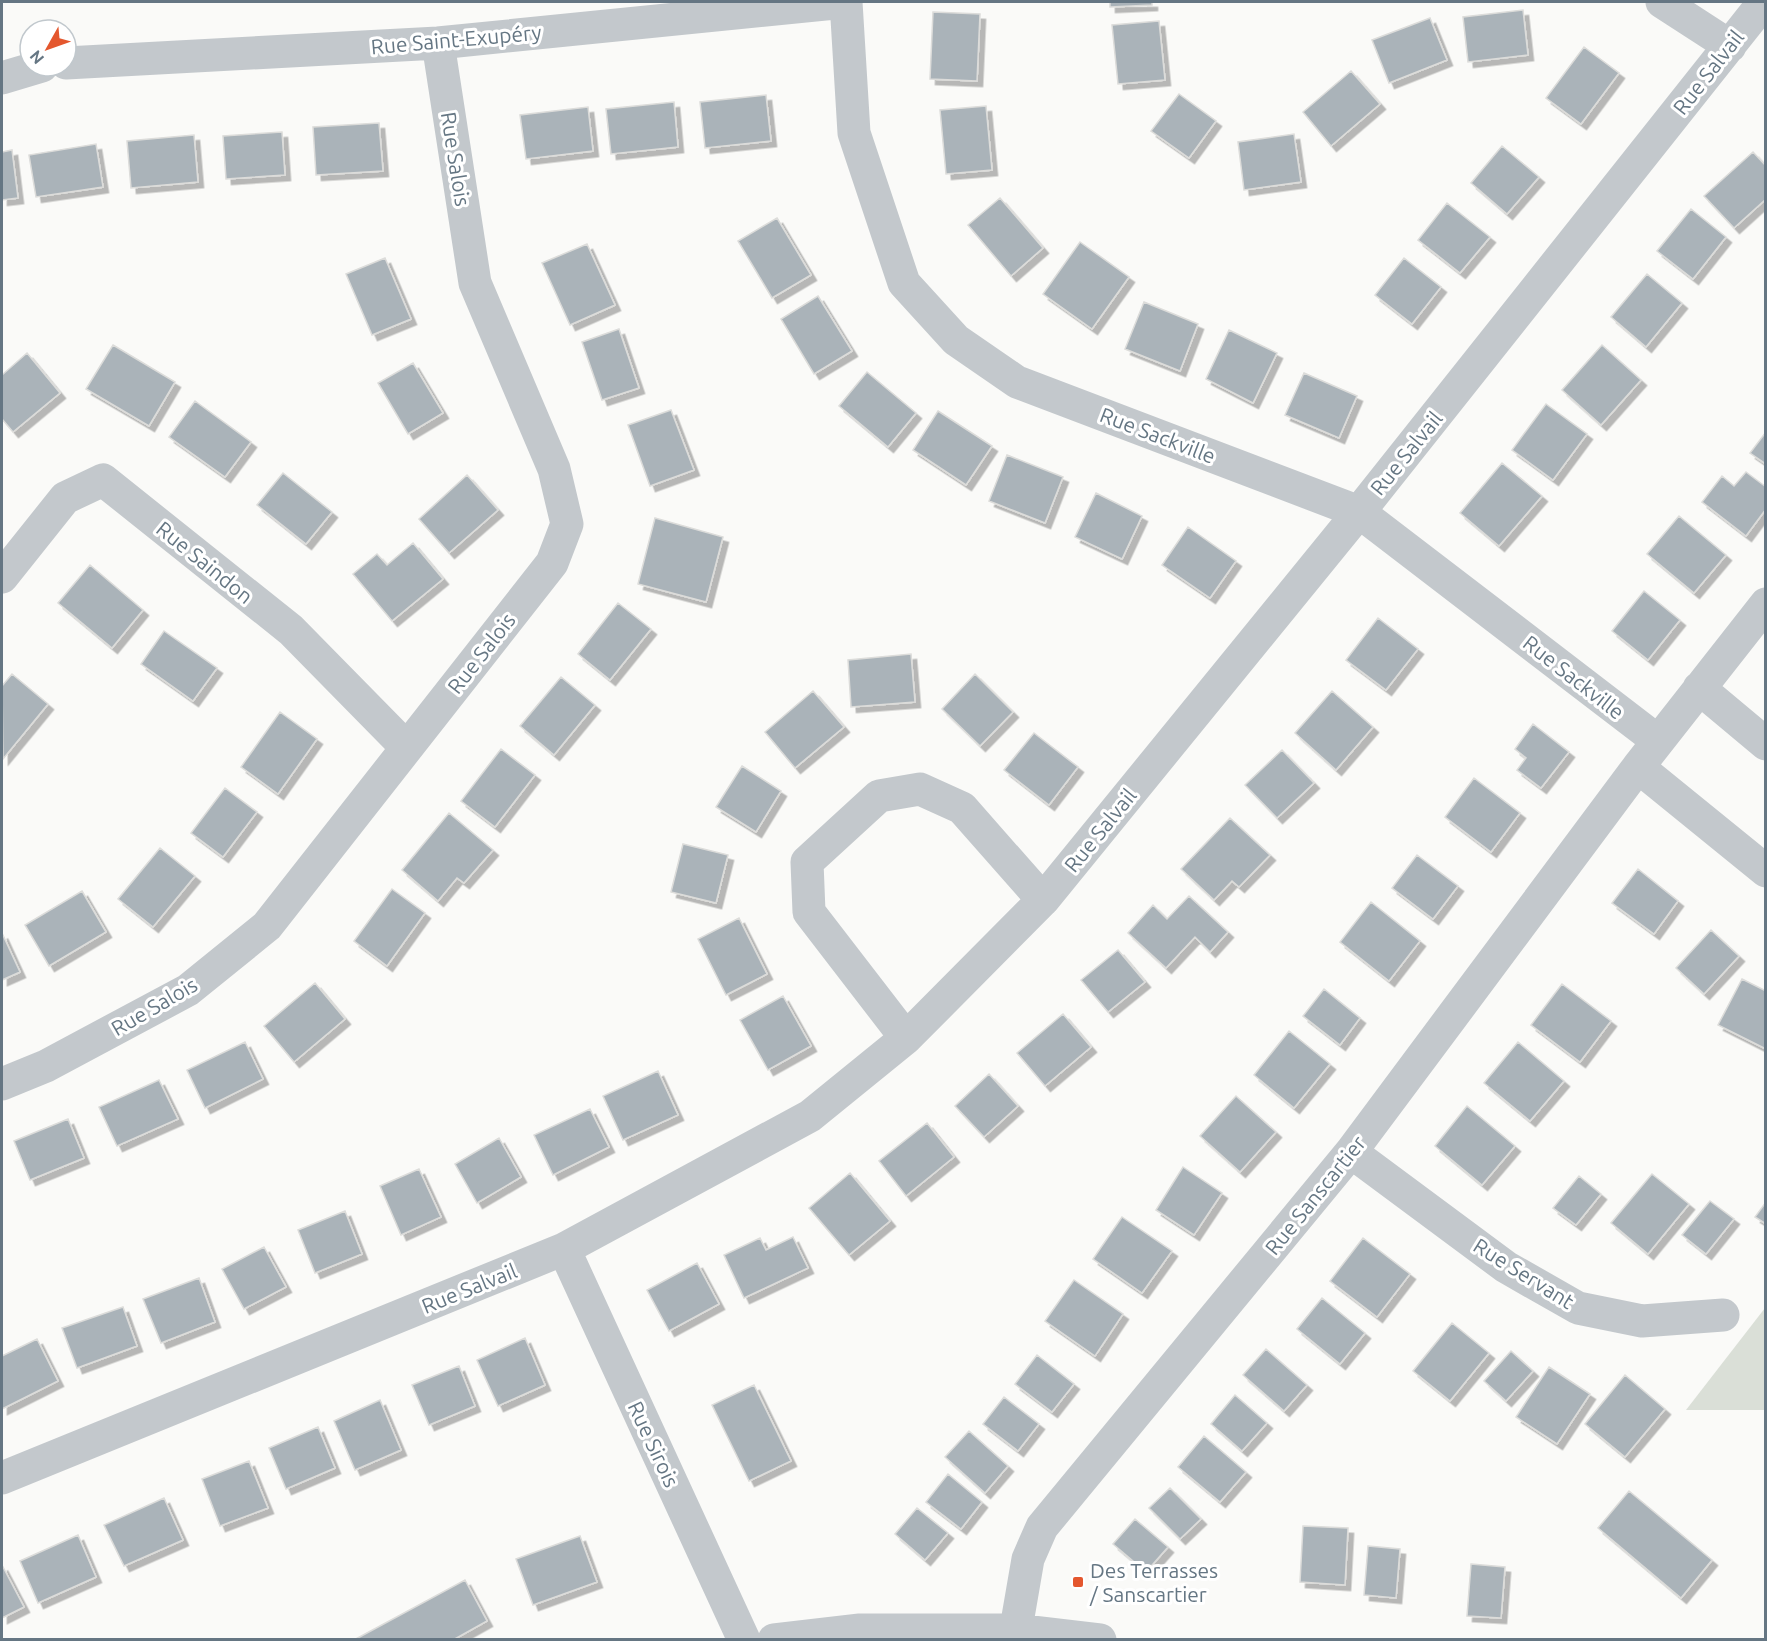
<svg xmlns="http://www.w3.org/2000/svg" width="1767" height="1641" font-family="Ubuntu,sans-serif">
	<style>
		.green { fill: #dadfd7 }
		.building { fill: #aab3b9; stroke: #dcdcda; stroke-width: 1.5; filter: url(#shadow) }
		.lines { fill: none; stroke-linecap: round; stroke-linejoin: round }
		.minor { stroke: #c3c8cc; stroke-width: 33 }
		.poi-dot { fill: #e4572e; stroke: #fff; stroke-width: 2 }
		.labels { text-anchor: middle; dominant-baseline: central; stroke-width: 6; stroke-linejoin: round; paint-order: stroke }
		.street-label { font-size: 21px; fill: #657683; stroke: #fff }
		.poi-label { font-size: 21px; fill: #657683; stroke: #fff; text-anchor: start }
	</style>
	<defs>
		<filter id="shadow"><feDropShadow dx="5.5" dy="5.5" stdDeviation="0" flood-color="#0004"/></filter>
	</defs>
	<rect width="100%" height="100%" fill="#fafaf8"/>
	<path class="green" d="M1765 1308V1410H1686Z"/>
	<path class="building" d="M1110 2H1152V5L1110 7Z
		M1523 10 1528 55 1468 62 1463 17Z
		M933 12 980 14 977 81 930 79Z
		M1430 18 1447 60 1389 83 1372 40Z
		M1159 21 1165 80 1118 84 1112 25Z
		M1584 47 1619 73 1581 124 1546 98Z
		M1351 71 1380 104 1331 146 1303 112Z
		M1179 94 1216 121 1189 158 1151 131Z
		M766 95 771 141 705 148 700 102Z
		M674 102 678 147 611 154 606 109Z
		M986 106 992 170 946 174 940 110Z
		M588 107 593 151 526 159 520 115Z
		M379 123 383 171 316 175 313 127Z
		M282 132 285 175 226 179 223 136Z
		M1294 134 1301 182 1244 190 1238 142Z
		M194 135 198 182 131 188 127 141Z
		M96 144 103 187 36 197 29 155Z
		M1502 146 1539 177 1507 214 1471 183Z
		M12 150 18 198 2 200V152Z
		M1753 152 1766 166V199L1734 228 1704 196Z
		M1000 198 1043 248 1011 276 968 225Z
		M1447 203 1490 237 1460 273 1418 240Z
		M1691 209 1726 237 1693 279 1657 251Z
		M777 218 811 275 772 298 738 241Z
		M1080 242 1129 277 1092 329 1043 294Z
		M587 244 615 305 570 325 542 263Z
		M385 258 411 319 372 335 346 274Z
		M1404 258 1441 287 1412 324 1375 295Z
		M1647 274 1682 303 1646 347 1611 317Z
		M818 296 852 351 814 374 781 319Z
		M1144 302 1198 324 1180 371 1125 349Z
		M619 329 639 388 602 400 582 342Z
		M1229 330 1277 353 1253 403 1206 379Z
		M113 345 175 382 149 426 86 389Z
		M1602 345 1641 380 1601 425 1562 390Z
		M27 353 60 393 13 432 2 419V375Z
		M413 363 443 413 408 434 378 383Z
		M867 372 916 413 888 447 839 406Z
		M1304 373 1357 396 1339 438 1285 415Z
		M195 401 251 442 225 477 169 437Z
		M1546 404 1587 434 1553 480 1512 450Z
		M671 410 694 470 650 486 628 425Z
		M938 411 992 446 966 485 913 450Z
		M1766 432V464L1750 453Z
		M1007 455 1063 477 1045 523 989 501Z
		M1502 463 1542 496 1499 546 1460 513Z
		M1746 472 1766 487V509L1746 536 1702 502 1722 476 1734 486Z
		M283 473 332 512 306 544 257 505Z
		M467 475 498 510 449 553 419 519Z
		M1096 493 1142 516 1122 559 1075 537Z
		M1679 516 1726 555 1694 593 1647 554Z
		M655 518 723 537 706 602 638 584Z
		M1188 527 1236 561 1210 598 1162 565Z
		M413 543 443 579 392 621 353 574 377 554 387 565Z
		M90 565 143 610 112 648 58 603Z
		M1644 591 1680 620 1648 660 1612 631Z
		M618 603 651 629 610 680 578 654Z
		M1378 618 1418 649 1386 690 1346 660Z
		M164 631 217 668 193 701 141 664Z
		M911 654 915 702 851 707 848 660Z
		M12 674 48 704 3 759 2 686Z
		M975 674 1013 712 980 746 942 709Z
		M561 677 595 705 554 755 520 726Z
		M813 691 844 727 795 768 765 732Z
		M1332 691 1373 727 1336 770 1295 733Z
		M280 712 317 739 278 794 241 767Z
		M1533 724 1569 752 1541 788 1517 770 1526 758 1515 749Z
		M1034 733 1078 767 1049 805 1004 770Z
		M501 749 535 775 495 827 461 801Z
		M1282 750 1314 783 1277 818 1245 785Z
		M742 766 781 791 756 832 716 807Z
		M1474 778 1520 813 1491 852 1445 817Z
		M225 788 257 812 223 857 191 833Z
		M449 813 493 850 464 883 457 878 438 901 402 870Z
		M1230 818 1270 855 1239 887 1232 881 1214 900 1181 869Z
		M683 844 728 855 716 903 671 892Z
		M160 848 195 876 153 927 118 899Z
		M1417 855 1458 886 1433 919 1392 888Z
		M1638 869 1678 901 1654 934 1612 903Z
		M392 889 425 913 387 966 354 941Z
		M82 891 106 932 49 966 25 925Z
		M1189 896 1228 932 1210 952 1195 937 1166 968 1128 933 1153 905 1167 919Z
		M1371 902 1420 941 1389 981 1340 942Z
		M739 918 767 974 726 995 698 939Z
		M1711 930 1739 956 1704 994 1676 968Z
		M2 933 20 972 2 980Z
		M1118 950 1145 982 1108 1012 1081 980Z
		M1742 979 1766 991V1049L1718 1025Z
		M315 983 345 1019 294 1062 264 1026Z
		M1562 984 1611 1021 1580 1062 1531 1025Z
		M1324 989 1360 1018 1340 1045 1303 1016Z
		M783 996 811 1046 768 1070 740 1020Z
		M1063 1014 1091 1047 1045 1086 1017 1053Z
		M1289 1031 1330 1064 1294 1108 1254 1075Z
		M245 1042 263 1079 205 1108 187 1070Z
		M1518 1042 1564 1081 1530 1121 1484 1083Z
		M658 1071 678 1115 623 1140 603 1096Z
		M989 1074 1018 1106 984 1137 955 1106Z
		M159 1080 178 1119 117 1146 99 1107Z
		M1236 1096 1276 1132 1240 1172 1200 1136Z
		M1467 1106 1515 1146 1482 1185 1435 1146Z
		M590 1109 609 1147 553 1175 534 1135Z
		M68 1119 84 1158 30 1180 14 1141Z
		M927 1123 954 1157 906 1196 879 1161Z
		M499 1138 521 1177 477 1203 455 1164Z
		M1183 1167 1222 1193 1194 1235 1156 1210Z
		M419 1169 441 1217 401 1235 380 1186Z
		M850 1173 890 1221 849 1255 809 1208Z
		M1652 1174 1689 1204 1648 1254 1611 1223Z
		M1579 1176 1601 1194 1576 1225 1553 1208Z
		M1710 1201 1734 1219 1706 1254 1682 1235Z
		M1766 1202V1224L1755 1217Z
		M345 1211 362 1254 315 1273 298 1230Z
		M1122 1217 1172 1251 1142 1293 1093 1259Z
		M793 1237 808 1268 744 1298 724 1255 760 1238 766 1250Z
		M1363 1238 1410 1274 1377 1317 1330 1281Z
		M264 1247 286 1287 244 1309 222 1269Z
		M697 1263 719 1304 669 1331 647 1290Z
		M199 1278 215 1322 161 1343 143 1299Z
		M1074 1280 1123 1314 1095 1356 1045 1321Z
		M1322 1298 1365 1333 1340 1364 1297 1329Z
		M123 1307 137 1346 77 1368 62 1328Z
		M1452 1323 1489 1353 1450 1401 1413 1371Z
		M525 1338 545 1385 498 1406 477 1360Z
		M37 1339 58 1381 2 1409V1356Z
		M1266 1349 1307 1385 1284 1411 1243 1375Z
		M1511 1351 1533 1371 1506 1401 1484 1381Z
		M1037 1355 1074 1384 1052 1412 1015 1384Z
		M459 1366 475 1406 429 1425 412 1385Z
		M1549 1367 1590 1394 1557 1444 1516 1417Z
		M1625 1375 1665 1409 1625 1457 1585 1424Z
		M754 1385 791 1461 749 1481 712 1405Z
		M1235 1395 1267 1423 1242 1451 1211 1424Z
		M1004 1397 1039 1424 1018 1451 983 1424Z
		M380 1400 401 1450 355 1470 334 1421Z
		M318 1427 335 1468 286 1489 269 1448Z
		M969 1431 1008 1466 985 1493 945 1457Z
		M1204 1436 1246 1472 1220 1502 1178 1467Z
		M249 1461 268 1508 220 1526 202 1479Z
		M948 1474 982 1502 961 1529 926 1502Z
		M1170 1488 1201 1519 1180 1539 1149 1508Z
		M1629 1491 1712 1560 1681 1598 1598 1528Z
		M164 1498 183 1540 124 1566 104 1525Z
		M917 1508 948 1533 925 1560 895 1534Z
		M1135 1519 1168 1547 1146 1572 1113 1544Z
		M1303 1526 1348 1528 1345 1585 1300 1582Z
		M78 1535 96 1577 38 1603 20 1561Z
		M580 1536 597 1582 533 1605 516 1559Z
		M1368 1546 1400 1549 1396 1598 1364 1595Z
		M1471 1564 1505 1567 1501 1618 1467 1616Z
		M2 1565 24 1607 2 1618Z
		M465 1580 487 1621 453 1640H354Z"/>
	<g class="lines">
		<path class="minor" d="M846 2 854 133 904 283 956 340 1017 382 1359 512 1658 741
			M1662 2 1730 46
			M66 63 438 43 845 2
			M2 78 42 66
			M2 577 65 498 103 480 291 630 406 747
			M1699 688 1766 744
			M1638 767 1766 871
			M906 1038 809 912 807 862 879 796 920 789 962 808 1043 900
			M2 1084 46 1066 188 990 267 926 552 563 567 524 554 469 475 283 438 43
			M1351 1152 1506 1267 1578 1308 1642 1321 1723 1315
			M564 1249 744 1640
			M2 1478 564 1249 810 1116 906 1038 1043 900 1359 512 1764 2
			M774 1640 860 1630H1015L1100 1640
			M1014 1640 1028 1559 1042 1527 1351 1152 1638 767 1766 604"/>
	</g>
	<rect class="poi-dot" x="1072" y="1576" width="12" height="12" rx="3"/>
	<g class="labels">
		<g class="street-label">
			<text transform="translate(456 39) rotate(-5)">Rue Saint-Exupéry</text>
			<text transform="translate(1708 72) rotate(-52)">Rue Salvail</text>
			<text transform="translate(456 159) rotate(81)">Rue Salois</text>
			<text transform="translate(1158 435) rotate(21)">Rue Sackville</text>
			<text transform="translate(1406 453) rotate(-51)">Rue Salvail</text>
			<text transform="translate(205 562) rotate(39)">Rue Saindon</text>
			<text transform="translate(481 653) rotate(-52)">Rue Salois</text>
			<text transform="translate(1574 677) rotate(38)">Rue Sackville</text>
			<text transform="translate(1100 830) rotate(-51)">Rue Salvail</text>
			<text transform="translate(154 1006) rotate(-30)">Rue Salois</text>
			<text transform="translate(1315 1195) rotate(-51)">Rue Sanscartier</text>
			<text transform="translate(1524 1273) rotate(32)">Rue Servant</text>
			<text transform="translate(469 1288) rotate(-22)">Rue Salvail</text>
			<text transform="translate(654 1444) rotate(65)">Rue Sirois</text>
		</g>
		<g class="poi-label">
			<text x="1090" y="1570">Des Terrasses<tspan x="1090" dy="24">/ Sanscartier</tspan></text>
		</g>
	</g>
	<rect width="1767" height="1641" fill="none" stroke="#657683" stroke-width="6"/>
	<g transform="translate(48 48) rotate(230)"><circle r="28" fill="#ffffff" stroke="#c1c8cd" stroke-width="1.5"/>
	<path d="M0-4.5L10 22L0 15L-10 22Z" fill="#e4572e"/>
	<text y="-9" font-size="16" font-weight="bold" text-anchor="middle" fill="#657683">N</text>
	</g>
</svg>
